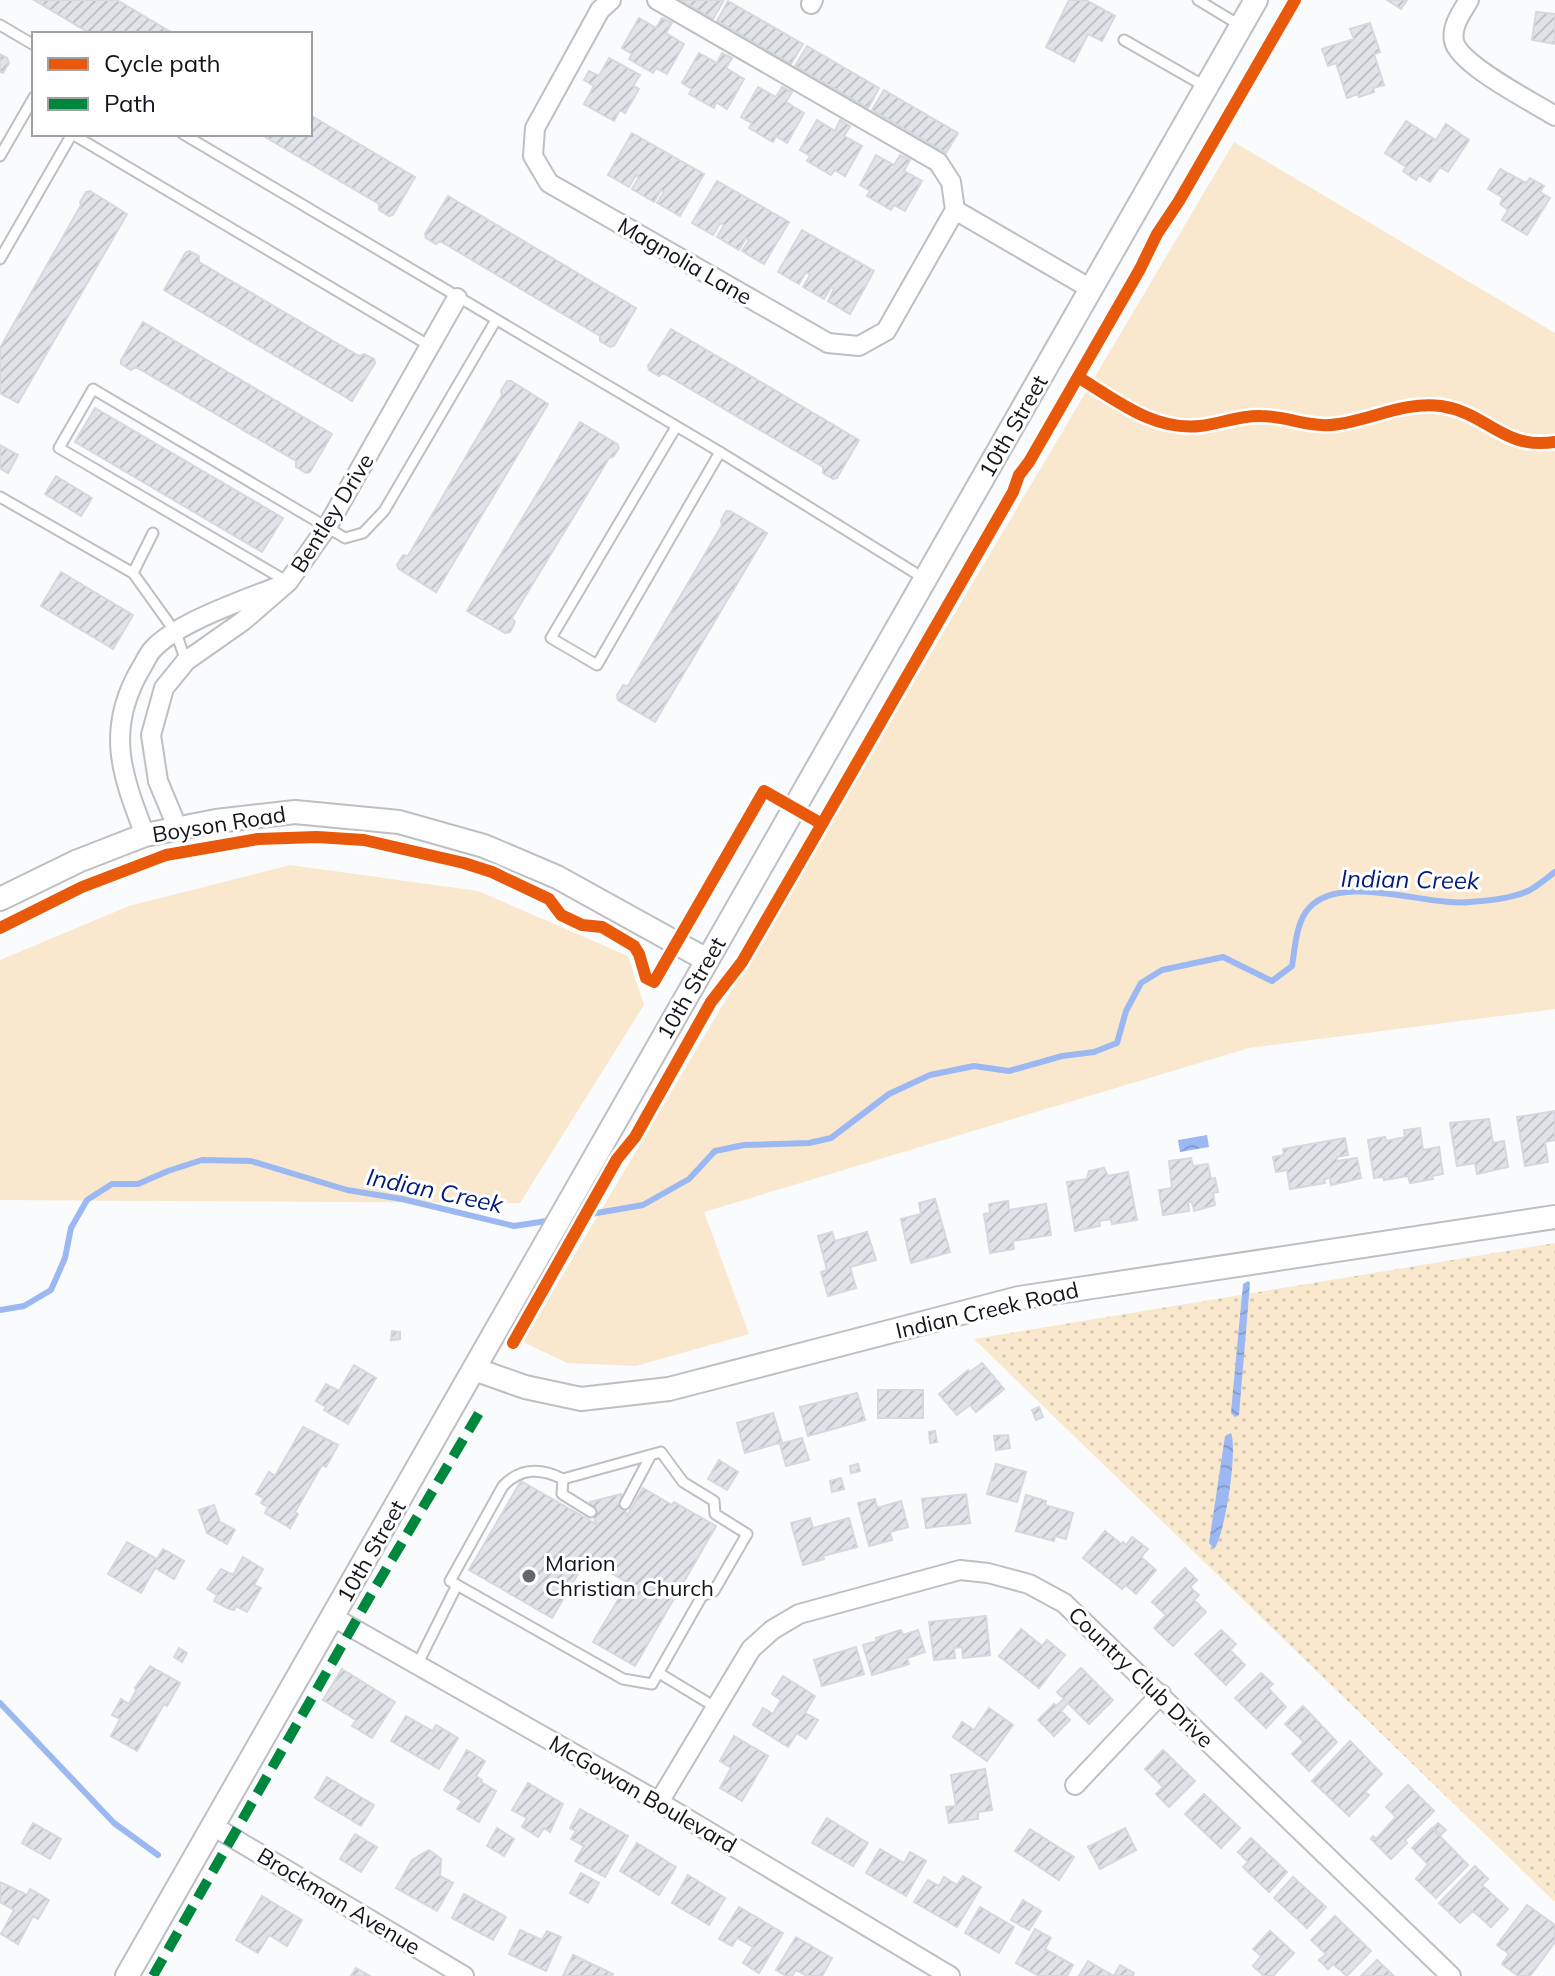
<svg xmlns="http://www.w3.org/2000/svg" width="1555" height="1976" font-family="Mulish,sans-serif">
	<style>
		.grass { fill: url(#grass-dots) }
		.park { fill: #f9e8cd }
		.water { fill: url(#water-waves) }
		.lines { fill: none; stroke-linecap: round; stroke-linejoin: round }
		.stream { stroke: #9cb8f2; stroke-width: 6 }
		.building { fill: url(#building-hatch); stroke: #d5d8dc; stroke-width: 2 }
		.service-casing { stroke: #bdbfc3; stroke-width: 13 }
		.minor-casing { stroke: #bdbfc3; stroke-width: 22 }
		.tertiary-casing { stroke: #bdbfc3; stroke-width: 26 }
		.service { stroke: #fefeff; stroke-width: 9 }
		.minor { stroke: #fefeff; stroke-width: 18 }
		.tertiary { stroke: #fefeff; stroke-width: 22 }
		.quiet { stroke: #00873e; stroke-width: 10; stroke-dasharray: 20 10; stroke-linecap: butt }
		.cycleway-casing { stroke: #fff; stroke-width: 17 }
		.cycleway { stroke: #e8590c; stroke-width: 12 }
		.poi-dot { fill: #63666a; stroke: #fff; stroke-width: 3 }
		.labels { text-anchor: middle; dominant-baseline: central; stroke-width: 6; stroke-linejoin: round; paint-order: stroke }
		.street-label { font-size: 22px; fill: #12151b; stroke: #fff }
		.poi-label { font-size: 22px; fill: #12151b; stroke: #fff; text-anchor: start }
		.water-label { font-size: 24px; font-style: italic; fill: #001d7a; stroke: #fff }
	</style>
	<defs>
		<pattern id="grass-dots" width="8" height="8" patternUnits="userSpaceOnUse" patternTransform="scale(2)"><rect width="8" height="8" fill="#f9e8cd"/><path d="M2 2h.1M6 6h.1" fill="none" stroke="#d4c6af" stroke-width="1.8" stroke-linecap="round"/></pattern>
		<pattern id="water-waves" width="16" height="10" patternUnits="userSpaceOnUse" patternTransform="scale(2)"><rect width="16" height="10" fill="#9cb8f2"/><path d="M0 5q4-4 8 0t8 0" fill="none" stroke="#859dcf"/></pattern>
		<pattern id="building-hatch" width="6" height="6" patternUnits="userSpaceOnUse" patternTransform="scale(2)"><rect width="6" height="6" fill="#e0e3e7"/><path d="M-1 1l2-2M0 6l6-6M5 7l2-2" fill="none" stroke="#bfc2c6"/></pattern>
	</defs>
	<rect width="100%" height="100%" fill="#fafbfd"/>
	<path class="grass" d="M1555 1243V1902L974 1339Z"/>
	<path class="park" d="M1234 142 1555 333V1009L1249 1048 704 1212 749 1334 636 1366 567 1363 523 1342Z
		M290 865 478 891 628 956 644 1005 520 1203 0 1200V960L129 906Z"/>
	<path class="water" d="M1207 1135 1209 1147 1180 1152 1178 1140Z
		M1248 1281 1250 1283 1239 1415 1235 1417 1231 1413 1232 1401 1243 1284Z
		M1231 1433C1238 1449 1225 1536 1214 1549L1209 1543 1225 1436Z"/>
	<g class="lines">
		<path class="stream" d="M568 1218 643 1205 689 1179 715 1151 744 1145 809 1143 831 1138 889 1094 930 1075 974 1066 1009 1071 1062 1056 1094 1052 1117 1043 1126 1011 1141 983 1162 970 1223 957 1272 981 1292 966C1295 948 1296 922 1309 908 1342 872 1427 907 1470 902 1488 901 1514 898 1530 890 1539 885 1547 878 1555 872
			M0 1310 24 1306 51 1290 65 1258 71 1228 87 1200 112 1184H138L168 1171 202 1160 251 1161 347 1190 402 1199 514 1226 553 1220
			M0 1703 114 1823 158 1855"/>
	</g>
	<path class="building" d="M34 0H117L174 34H91Z
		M680 0H724L713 19Z
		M1069 0H1086L1115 16 1102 41 1088 34 1074 62 1046 47Z
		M1387 0H1407L1401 9Z
		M728 1 803 44 791 64 717 21Z
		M1536 12 1555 14V44L1532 40Z
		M639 18 656 28 662 18 672 23 666 33 684 44 667 74 656 68 653 73 629 59 632 54 622 48Z
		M1370 23 1380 52 1374 54 1384 85 1373 88 1374 92 1359 97 1358 94 1347 98 1336 63 1328 66 1322 49 1354 39 1350 29Z
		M807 46 879 88 868 108 795 66Z
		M699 53 717 63 722 53 732 58 726 68 744 79 727 109 716 102 714 108 689 94 692 89 682 83Z
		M0 54 7 58 9 63 3 73 0 72Z
		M609 58 640 75 633 86 639 89 625 113 620 110 614 121 584 104 594 86 584 80 589 71 599 76Z
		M758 87 776 97 782 87 792 92 786 102 804 113 787 143 776 136 773 142 749 128 752 123 741 117Z
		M884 90 958 133 946 153 872 110Z
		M310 115 415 177 393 215 389 216 379 210V204L260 134H310Z
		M817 120 835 131 840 120 850 126 844 136 862 146 845 176 835 170 831 175 807 161 810 156 800 150Z
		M1406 121 1436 140 1446 124 1469 140 1448 172 1440 167 1430 182 1419 175 1416 180 1403 171 1406 167 1385 153Z
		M632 133 704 174 680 216 657 203 664 192 661 190 654 202 632 189 639 177 636 175 629 187 608 175Z
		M876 155 894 165 900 155 910 160 904 171 922 181 905 211 894 205 891 210 867 196 870 191 860 185Z
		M1500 169 1526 183 1530 178 1544 186 1540 192 1550 198 1527 235 1502 220 1508 210 1500 204 1503 198 1488 189Z
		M717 181 789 222 764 264 742 251 749 240 746 238 739 250 717 237 724 225 720 223 713 235 692 223Z
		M90 191 127 214 18 403 0 393V348L81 205 80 202 86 192Z
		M448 196 636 308 614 346 610 347 600 341V336L440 241 436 244 426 238 425 234Z
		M802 230 874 271 850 314 828 301 834 289 831 287 824 299 803 287 810 275 806 272 799 284 778 272Z
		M189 251 199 256V262L359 356 364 354 374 359 375 363 352 401 164 290 186 252Z
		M143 322 332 434 310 472 306 473 296 467V461L136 367 131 370 121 364V360Z
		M671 329 859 440 837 478 833 479 823 473V467L663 373 659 376 649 370 648 366Z
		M507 381H511L548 404 436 592 399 569 397 565 403 555 408 556 502 395 501 391Z
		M95 408 283 518 262 552 75 442Z
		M580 422 617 444 619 448 613 457 609 458 512 618 515 622 510 632 505 633 467 611Z
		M0 445 18 455 8 473 0 468Z
		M56 476 92 498 81 516 45 494Z
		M726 511H730L767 533 655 722 618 700 617 695 623 685 628 686 722 525 721 521Z
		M61 572 133 615 113 649 41 606Z
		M1555 1111V1140L1545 1142 1548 1162 1525 1166 1517 1117Z
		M1489 1119 1493 1143 1504 1141 1508 1167 1477 1174 1475 1163 1457 1166 1450 1123Z
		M1420 1128 1423 1150 1439 1147 1443 1174 1432 1176 1433 1179 1410 1183 1408 1176 1384 1180V1177L1374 1178 1368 1140 1385 1137 1386 1141 1405 1137 1404 1130Z
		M1345 1138 1348 1155 1337 1157V1161L1357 1158 1361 1178 1331 1185 1330 1178 1324 1179 1325 1183 1290 1189 1287 1170 1276 1172 1273 1157 1284 1155 1283 1149Z
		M1191 1158 1193 1166 1208 1164 1211 1179 1215 1178 1218 1192 1213 1193 1215 1205 1194 1211 1192 1202H1188L1189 1211 1163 1215 1159 1190 1172 1188 1169 1161Z
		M1104 1168 1108 1176 1128 1172 1137 1220 1112 1224 1111 1219 1099 1221 1100 1226 1075 1231 1067 1182 1087 1179 1089 1171Z
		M935 1199 950 1252 911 1263 901 1219 921 1214 919 1203Z
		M1008 1201 1009 1210 1046 1204 1051 1235 1013 1241 1014 1249 990 1253 984 1214 990 1213 989 1204Z
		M832 1232 835 1241 867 1232 876 1260 850 1267 856 1288 828 1296 821 1272 827 1270 818 1236Z
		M392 1331 400 1332V1339L391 1340Z
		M982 1363 1004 1389 976 1412 970 1405 957 1415 939 1394 968 1370 970 1372Z
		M354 1365 376 1378 348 1424 324 1410 326 1407 316 1401 326 1384 339 1391Z
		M878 1390H923V1418H878Z
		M857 1393 865 1420 808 1436 800 1407Z
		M1039 1407 1043 1417 1036 1420 1032 1410Z
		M773 1413 782 1442 745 1453 737 1423Z
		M303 1427 338 1445 326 1467 322 1465 295 1512 298 1514 290 1528 265 1513 268 1507 261 1503 264 1498 256 1494 269 1472 275 1476Z
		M935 1431 937 1442 930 1443 929 1432Z
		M1008 1435 1010 1448 996 1450 994 1436Z
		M802 1438 809 1460 786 1466 780 1444Z
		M719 1460 738 1472 727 1490 708 1479Z
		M858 1464 860 1471 851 1473 850 1466Z
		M996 1464 1026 1472 1017 1502 987 1494Z
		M841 1478 844 1489 832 1492 830 1481Z
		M521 1481 596 1524 590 1502 621 1494 627 1516 643 1488 672 1505 674 1502 716 1526 635 1666 593 1642 628 1583 587 1559 552 1618 469 1570Z
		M966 1494 970 1523 926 1528 922 1499Z
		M1026 1495 1046 1501 1045 1505 1073 1513 1066 1539 1055 1536 1054 1541 1016 1531Z
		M875 1499 877 1508 901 1501 908 1527 890 1532 892 1540 869 1546 858 1503Z
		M214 1505 220 1522 235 1530 227 1544 207 1533 199 1510Z
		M810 1518 813 1528 849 1518 857 1547 823 1556 824 1559 803 1565 791 1523Z
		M1105 1531 1121 1544 1123 1542 1126 1545 1132 1537 1148 1549 1141 1557 1156 1570 1136 1594 1126 1585 1122 1589 1083 1558Z
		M127 1542 157 1559 163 1549 184 1561 174 1579 155 1568 141 1593 108 1574Z
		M243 1557 263 1569 254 1585 261 1588 247 1612 236 1606 234 1610 227 1608 214 1601 217 1595 207 1589 221 1569 233 1575Z
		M1185 1568 1197 1580 1190 1587 1199 1595 1194 1600 1206 1612 1173 1646 1154 1628 1166 1615 1152 1602Z
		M986 1616 990 1655 963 1658 962 1647 954 1648 955 1658 934 1660 929 1622Z
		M1021 1629 1042 1646 1047 1640 1065 1655 1039 1688 999 1656Z
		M901 1630 903 1635 918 1630 925 1652 907 1658 909 1664 872 1675 863 1645 877 1641 876 1638Z
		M1221 1630 1236 1644 1230 1650 1245 1665 1226 1685 1195 1654Z
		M856 1647 864 1674 822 1686 814 1660Z
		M179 1648 187 1653 182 1662 174 1657Z
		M150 1666 180 1683 167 1706 164 1704 137 1751 111 1736 120 1719 112 1715 121 1699 129 1704 136 1691 135 1688Z
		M1081 1668 1113 1700 1089 1724 1068 1703 1061 1711 1070 1720 1054 1736 1038 1720 1054 1704 1056 1706 1064 1699 1057 1692Z
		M342 1669 395 1702 372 1738 352 1726 356 1720 323 1700Z
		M1261 1673 1273 1684 1268 1688 1286 1707 1266 1728 1235 1698Z
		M783 1676 815 1696 805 1713 818 1720 806 1739 797 1733 788 1747 753 1725 763 1708 773 1714 781 1700 772 1694Z
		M1303 1706 1337 1742 1309 1771 1292 1754 1304 1742 1285 1724Z
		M989 1708 1013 1725 987 1761 953 1737 962 1722 974 1730Z
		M406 1716 433 1731 436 1725 458 1738 439 1769 391 1741Z
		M734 1736 768 1756 742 1801 720 1788 731 1768 720 1761Z
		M1350 1741 1382 1774 1365 1792 1369 1795 1349 1816 1312 1781Z
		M467 1750 485 1761 476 1776 482 1780 481 1782 496 1791 479 1822 457 1809 462 1801 444 1790Z
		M1163 1750 1195 1781 1169 1807 1156 1794 1163 1787 1145 1769Z
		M985 1769 992 1810 978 1812V1819L949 1823 946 1807 956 1806 951 1775Z
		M327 1777 374 1805 361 1826 315 1798Z
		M528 1783 563 1804 550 1832 544 1828 538 1837 522 1827 527 1818 512 1810Z
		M1408 1785 1434 1811 1405 1840 1407 1843 1391 1859 1371 1839 1373 1836 1376 1839 1396 1817 1386 1807Z
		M1204 1794 1240 1828 1221 1848 1185 1814Z
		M580 1809 628 1836 605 1877 575 1861 584 1846 571 1839 576 1831 570 1828Z
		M827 1818 868 1843 853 1866 812 1843Z
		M33 1823 61 1839 50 1859 22 1843Z
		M1438 1823 1446 1830 1441 1835 1433 1828Z
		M497 1828 514 1839 504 1856 487 1846Z
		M1125 1828 1136 1850 1100 1869 1088 1847Z
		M1432 1828 1468 1865 1436 1898 1416 1879 1428 1864 1412 1848Z
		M1030 1829 1074 1857 1059 1880 1015 1851Z
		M355 1834 377 1847 361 1872 340 1859Z
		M1251 1838 1287 1872 1269 1892 1243 1867 1248 1862 1238 1852Z
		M637 1843 676 1867 659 1895 620 1871Z
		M880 1849 904 1863 910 1852 926 1861 906 1896 866 1873Z
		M429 1850 441 1859 440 1876 453 1883 437 1911 396 1888 412 1860Z
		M1475 1866 1488 1879 1482 1885 1508 1909 1491 1927 1473 1911 1460 1923 1439 1903Z
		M581 1873 599 1883 588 1903 570 1893Z
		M688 1875 725 1898 709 1925 672 1903Z
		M963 1876 981 1887 957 1927 914 1902 928 1880 939 1886 944 1877 957 1885Z
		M1293 1877 1326 1907 1307 1928 1274 1898Z
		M0 1882 27 1895 30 1889 49 1900 38 1919 33 1916 18 1944 1 1934 14 1910 0 1902Z
		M464 1894 506 1917 493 1940 452 1918Z
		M262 1896 302 1920 287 1946 269 1935 258 1953 236 1940Z
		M1023 1900 1041 1911 1029 1930 1011 1920Z
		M1527 1905 1555 1925V1942L1530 1976H1518L1502 1964 1509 1954 1497 1945Z
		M739 1907 783 1933 759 1973 743 1963 753 1947 737 1938 732 1946 719 1939Z
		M980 1907 1014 1927 999 1953 965 1933Z
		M1335 1916 1371 1951 1347 1976 1333 1964 1328 1969 1319 1960 1326 1954 1311 1940Z
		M1035 1929 1051 1938 1045 1949 1073 1965 1067 1976H1039L1016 1963Z
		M520 1930 542 1940 547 1931 561 1937 546 1971 509 1954Z
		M1270 1931 1294 1953 1273 1976H1264L1253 1966 1261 1956 1253 1949Z
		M796 1937 832 1958 822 1976H807L796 1970 792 1976H786L776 1970Z
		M573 1955 613 1974 612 1976H563Z
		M1377 1960 1394 1976H1361Z
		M1088 1961 1114 1976 1120 1965 1134 1973 1133 1976H1079Z
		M356 1968 370 1976H351Z"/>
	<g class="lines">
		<g class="service-casing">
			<path id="service" d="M1198 0 1241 26
				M0 25 34 45
				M1124 40 1206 87
				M72 134 430 346
				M183 134 720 452 925 579
				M0 156 34 97
				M0 259 72 134
				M676 427 551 638 597 665 720 452
				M0 497 133 573 176 633 186 661
				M133 573 153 533
				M288 582 59 448 93 389 345 538 363 533 384 511 496 320
				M661 1452 683 1482 714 1501 715 1514 747 1534 714 1591 702 1596 652 1684 623 1679 450 1581 503 1486C521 1467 541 1468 563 1479Z
				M563 1479 562 1494 591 1512
				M625 1504 651 1455
				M417 1665 457 1585
				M659 1673 715 1707"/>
		</g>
		<g class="minor-casing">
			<path id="minor" d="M611 0 600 10 535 128 533 156 549 183 828 343 859 346 886 331 955 210 951 182 938 162 657 0
				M1469 0C1462 12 1451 26 1454 41 1459 65 1533 102 1555 116
				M811 4 813 0
				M955 210 1091 289
				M178 829 158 781 151 735 164 688 186 661 243 621 288 582 327 527 457 298
				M145 835C122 775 105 731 140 670 144 664 148 654 153 649 177 623 241 601 274 588
				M333 1617 659 1802 950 1976
				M1075 1785 1161 1694
				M659 1802 751 1649 772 1630 799 1614 960 1570 988 1573 1029 1584 1064 1603 1451 1976
				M213 1826 464 1976"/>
		</g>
		<g class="tertiary-casing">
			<path id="tertiary" d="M0 899 78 861 145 835 216 821 295 812 399 822 484 846 557 877 707 960
				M474 1369 525 1387 581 1399 669 1389 1019 1298 1555 1217
				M127 1976 1256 0"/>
		</g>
		<use href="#service" class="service"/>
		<use href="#minor" class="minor"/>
		<use href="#tertiary" class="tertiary"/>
		<path class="quiet" d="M153 1976 369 1598 479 1413"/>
		<g class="cycleway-casing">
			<path id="cycleway" d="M1078 377C1116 400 1153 431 1200 426 1220 424 1240 415 1261 416 1288 416 1311 429 1339 424 1372 419 1407 401 1441 406 1488 413 1502 450 1555 442
				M0 928 82 887 166 855 258 839 317 837 364 840 464 863 492 872 549 899 561 915 582 925 602 927 634 946 639 954 646 978 654 982 764 791 822 824 1013 492 1019 475 1029 462 1140 269 1157 234 1179 201 1295 0
				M513 1343 617 1159 635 1137 711 1002 742 962 822 824"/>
		</g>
		<use href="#cycleway" class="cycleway"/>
	</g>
	<circle class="poi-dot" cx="529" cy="1576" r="8"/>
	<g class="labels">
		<g class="street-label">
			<text transform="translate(685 261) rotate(30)">Magnolia Lane</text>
			<text transform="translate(1013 426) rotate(-60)">10th Street</text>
			<text transform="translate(332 513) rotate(-58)">Bentley Drive</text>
			<text transform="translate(219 824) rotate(-9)">Boyson Road</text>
			<text transform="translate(691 988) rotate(-60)">10th Street</text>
			<text transform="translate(987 1310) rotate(-13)">Indian Creek Road</text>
			<text transform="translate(371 1551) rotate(-60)">10th Street</text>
			<text transform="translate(1141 1677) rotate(44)">Country Club Drive</text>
			<text transform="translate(643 1794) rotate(30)">McGowan Boulevard</text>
			<text transform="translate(339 1901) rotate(31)">Brockman Avenue</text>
		</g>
		<g class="poi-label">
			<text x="545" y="1563">Marion<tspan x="545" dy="25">Christian Church</tspan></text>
		</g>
		<g class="water-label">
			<text transform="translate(1410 879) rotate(1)">Indian Creek</text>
			<text transform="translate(435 1190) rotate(12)">Indian Creek</text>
		</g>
	</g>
	<rect x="32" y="32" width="280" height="104" fill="#ffffff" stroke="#a0a1a4" stroke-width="2"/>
	<rect x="48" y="58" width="40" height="12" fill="#e8590c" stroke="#a0a1a4" stroke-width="2"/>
	<text x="104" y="72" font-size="24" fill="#12151b">Cycle path</text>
	<rect x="48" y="98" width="40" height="12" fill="#00873e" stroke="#a0a1a4" stroke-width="2"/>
	<text x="104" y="112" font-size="24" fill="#12151b">Path</text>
</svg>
